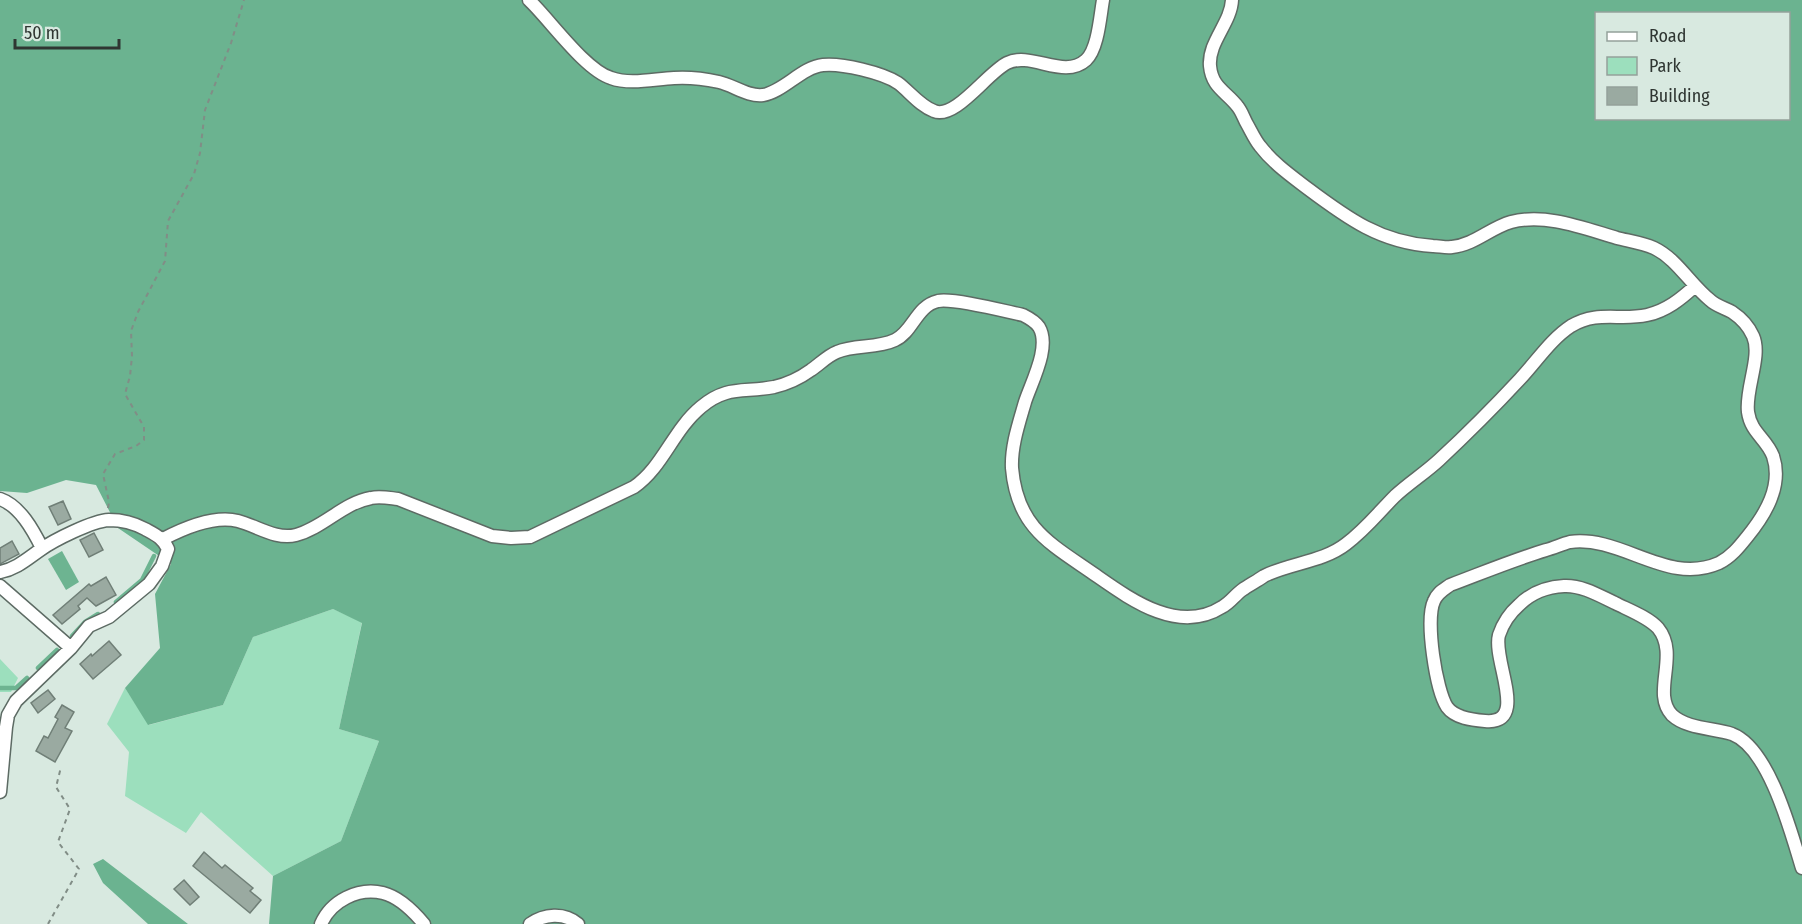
<svg xmlns="http://www.w3.org/2000/svg" width="1802" height="924" font-family="'Fira Sans Condensed',sans-serif">
	<style>
		.green { fill: #9cdfbd }
		.forest { fill: #6bb390; fill-rule: evenodd }
		.water { fill: #6db491 }
		.lines { fill: none; stroke-linecap: round; stroke-linejoin: round }
		.stream { stroke: #6db491; stroke-width: 4.5 }
		.building { fill: #9aaaa1; stroke: #707f77; stroke-width: 1.5 }
		.minor-casing { stroke: #5d6b64; stroke-width: 15 }
		.path { stroke: #818d86; stroke-width: 2; stroke-dasharray: 4.5 4.5; stroke-linecap: butt }
		.minor { stroke: #fff; stroke-width: 12 }
	</style>
	<rect width="100%" height="100%" fill="#d8e9e0"/>
	<path class="green" d="M333 609 362 622 339 729 379 741 341 841 273 876 201 812 186 833 125 796 129 752 107 724 125 688 149 725 223 705 253 637Z
		M0 659 18 678 11 692H0Z"/>
	<path class="forest" d="M0 0H1802V924H269L273 876 341 841 379 741 339 729 362 623 333 609 253 637 223 705 148 725 125 688 160 648 155 594 171 564 118 528 96 485 66 480 27 493 0 491ZM1596 14H1788V118H1596Z
		M103 859 188 924H148L103 883 93 864Z"/>
	<path class="water" d="M62 551 79 582 66 590 48 559Z"/>
	<g class="lines">
		<path class="stream" d="M116 602 142 580 154 556
			M72 636 85 622 98 614
			M38 668 57 650
			M0 688H16L27 678"/>
	</g>
	<path class="building" d="M63 501 71 519 58 525 49 507Z
		M94 533 103 550 89 557 80 540Z
		M12 541 19 554 0 564V548Z
		M106 577 116 595 96 606 87 598 78 606 80 609 62 624 53 615 89 584 91 586Z
		M109 641 121 655 93 679 80 664 91 654 92 656Z
		M48 690 55 699 38 713 31 703Z
		M62 705 74 712 65 728 72 731 55 762 36 751 44 736 48 738 58 719 55 717Z
		M204 852 222 868 225 865 253 888 250 891 261 900 250 913 193 866Z
		M184 880 199 897 190 905 174 889Z"/>
	<g class="lines">
		<g class="minor-casing">
			<path id="minor" d="M529 0C550 20 585 70 611 78 630 85 654 79 674 78 688 77 705 79 719 82 733 85 748 97 763 95 783 92 802 67 823 65 842 63 883 73 898 83 909 91 920 106 934 111 955 120 987 73 1007 63 1031 51 1064 80 1086 60 1098 49 1100 17 1103 0
				M1232 0C1231 23 1208 42 1210 66 1212 88 1227 92 1238 107 1242 112 1244 119 1247 124 1251 131 1255 140 1260 146 1273 163 1290 175 1307 188 1347 218 1381 243 1433 246 1439 246 1446 248 1452 247 1474 245 1490 228 1511 222 1546 213 1583 228 1617 238 1629 241 1643 243 1654 248 1677 259 1690 284 1710 300 1716 306 1725 308 1732 312 1741 318 1749 327 1753 336 1762 356 1745 389 1748 412 1751 433 1766 438 1773 456 1783 486 1765 515 1747 537 1739 547 1731 557 1719 563 1667 586 1622 535 1570 542 1562 544 1554 548 1546 550 1513 560 1482 573 1450 585 1443 590 1437 593 1434 601 1425 620 1436 690 1447 707 1455 718 1472 720 1485 721 1530 725 1492 660 1499 635 1503 623 1511 612 1519 605 1532 592 1546 587 1564 586 1582 585 1600 596 1615 603 1629 610 1648 617 1658 628 1680 655 1651 693 1672 715 1687 729 1714 728 1732 734 1769 748 1791 832 1802 868
				M0 499C20 506 33 530 42 548
				M163 539C184 528 214 515 238 521 257 526 276 540 296 535 323 528 343 503 371 498 380 496 389 498 398 499L492 536 511 538 530 537 634 487C663 467 673 430 701 407 727 385 744 393 774 387 787 384 800 378 811 370 820 364 827 356 837 352 855 344 876 349 895 340 913 332 916 306 938 301 954 298 1004 311 1023 315 1029 318 1035 321 1039 327 1051 347 1031 383 1025 402 1019 423 1011 446 1012 468 1017 528 1051 544 1094 574 1130 599 1178 635 1222 607 1230 603 1235 595 1242 590 1249 585 1257 581 1264 576 1290 563 1323 562 1346 544 1366 529 1378 513 1395 496 1409 483 1425 473 1439 460 1467 434 1494 407 1520 379 1536 362 1551 339 1571 326 1598 310 1619 321 1647 315 1666 311 1681 299 1695 286
				M0 572C16 569 27 559 40 550 54 540 92 521 109 520 120 520 134 523 145 529 156 535 163 538 168 549L162 566 149 584 109 617 89 626 71 648 16 701 8 715 6 727 0 792
				M0 586 71 648
				M321 924C331 901 358 887 383 893 399 897 414 912 424 924
				M530 924C544 914 564 912 578 924"/>
		</g>
		<path class="path" d="M108 508 109 502 103 474 115 454 136 446 144 440V427L125 394 130 376 132 356 131 331 138 312 165 261 168 221 194 174 200 153 205 110 231 43 244 0
			M48 924 79 869 58 842 70 809 56 787 61 767"/>
		<use href="#minor" class="minor"/>
	</g>
	<rect x="1595" y="12" width="195" height="108" fill="#d8e9e0" stroke="#94a19a" stroke-width="1.5"/>
	<rect x="1607" y="32" width="30" height="9" fill="#ffffff" stroke="#94a19a" stroke-width="1.5"/>
	<text x="1649" y="42" font-size="18" fill="#2f3632">Road</text>
	<rect x="1607" y="57" width="30" height="18" fill="#9cdfbd" stroke="#94a19a" stroke-width="1.5"/>
	<text x="1649" y="72" font-size="18" fill="#2f3632">Park</text>
	<rect x="1607" y="87" width="30" height="18" fill="#9aaaa1" stroke="#94a19a" stroke-width="1.5"/>
	<text x="1649" y="102" font-size="18" fill="#2f3632">Building</text>
	<path d="M15 39v9h104v-9" fill="none" stroke="#2f3632" stroke-width="3"/>
	<text x="24" y="39" font-size="18" fill="#2f3632" stroke="#d8e9e0" stroke-width="4.5" paint-order="stroke">50 m</text>
</svg>
